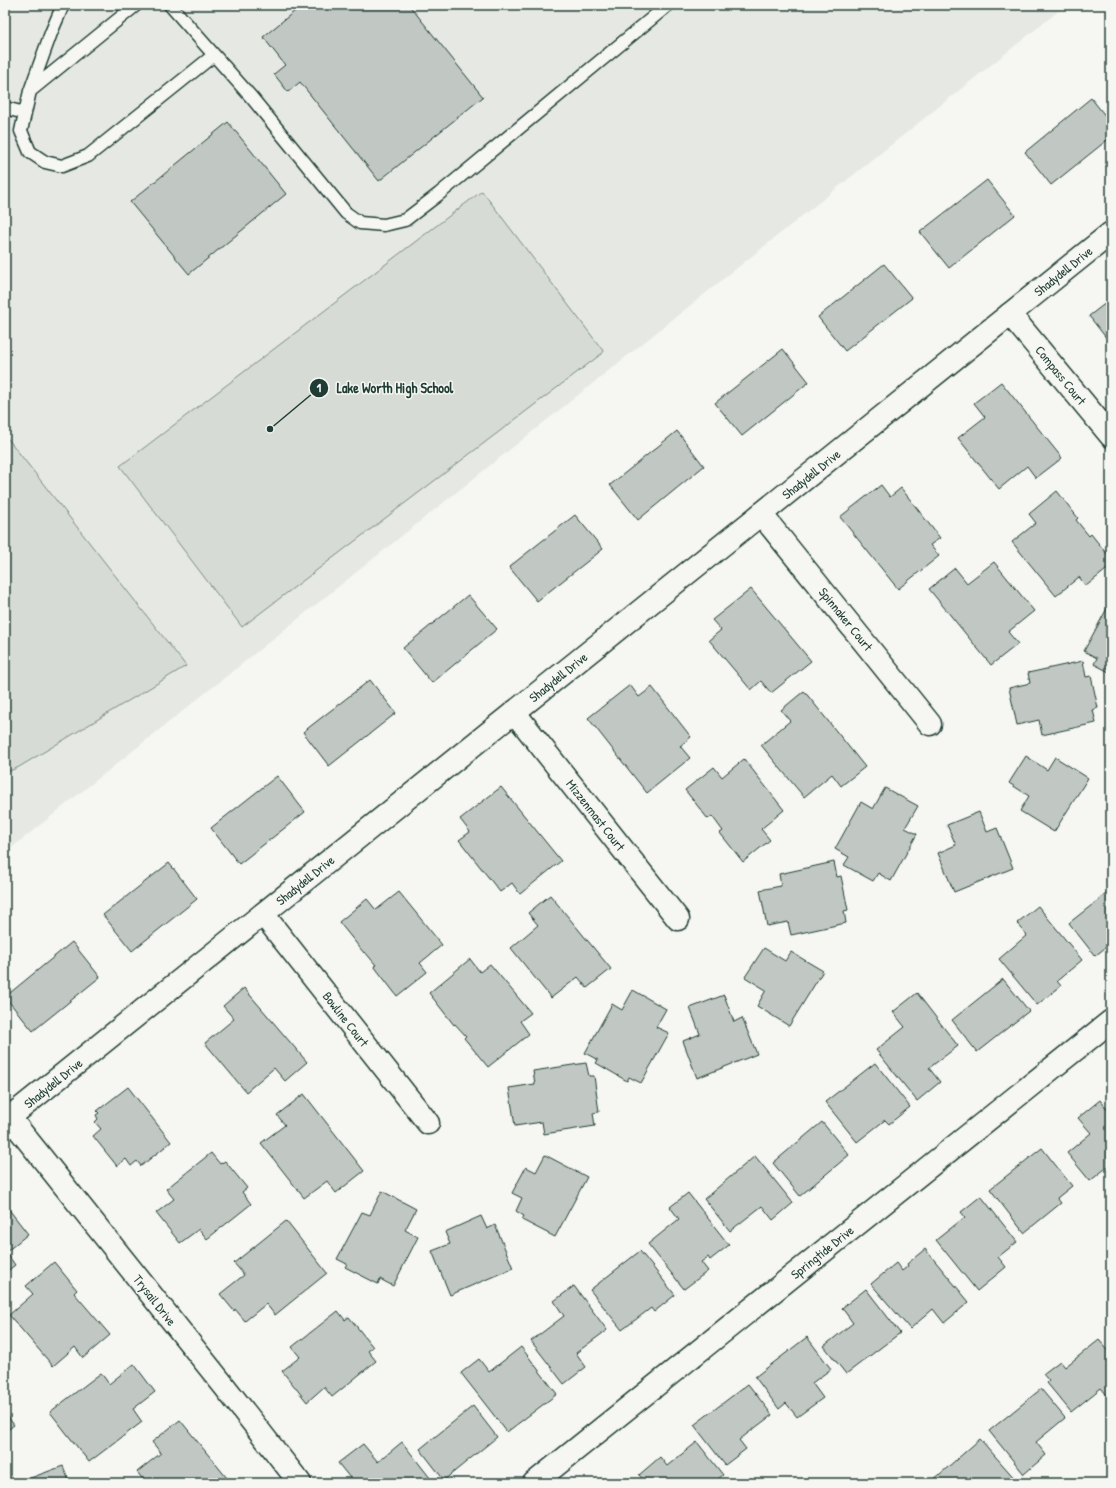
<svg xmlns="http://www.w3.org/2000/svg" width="1116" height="1488" font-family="'Patrick Hand',sans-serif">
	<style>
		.built { fill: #e6e8e4 }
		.green { fill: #d6dbd6; stroke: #7a8c85 }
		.building { fill: #c1c8c3; stroke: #1f3d34 }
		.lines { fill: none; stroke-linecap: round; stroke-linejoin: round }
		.service-casing { stroke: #1f3d34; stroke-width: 15 }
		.minor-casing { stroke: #1f3d34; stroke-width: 25 }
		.tertiary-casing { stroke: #1f3d34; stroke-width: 25 }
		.service { stroke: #f6f6f2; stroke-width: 12 }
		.minor { stroke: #f6f6f2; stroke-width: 22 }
		.tertiary { stroke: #f6f6f2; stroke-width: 22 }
		.labels { text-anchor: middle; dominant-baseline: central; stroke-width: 3; stroke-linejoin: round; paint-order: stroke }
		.street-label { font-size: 13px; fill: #1f3d34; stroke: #f6f6f2 }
		.leader { fill: none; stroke: #1f3d34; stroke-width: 1.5 }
		.callout-dot { fill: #1f3d34; stroke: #f6f6f2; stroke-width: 1.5 }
		.mark-label { font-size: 12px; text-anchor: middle; font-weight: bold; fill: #fff }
		.callout-label { font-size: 14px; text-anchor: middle; font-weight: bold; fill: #1f3d34; stroke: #f6f6f2; stroke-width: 3; stroke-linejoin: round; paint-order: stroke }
	</style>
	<rect width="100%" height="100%" fill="#f6f6f2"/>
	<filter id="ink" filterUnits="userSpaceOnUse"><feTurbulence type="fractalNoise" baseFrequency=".025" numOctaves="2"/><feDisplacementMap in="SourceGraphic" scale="8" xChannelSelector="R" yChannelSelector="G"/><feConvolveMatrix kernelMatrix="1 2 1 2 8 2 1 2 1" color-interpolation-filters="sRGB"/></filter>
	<g filter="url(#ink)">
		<path class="built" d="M5 5H1066L5 853Z"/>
		<path class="green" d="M482 191 604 352 242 627 120 466Z
			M5 435 186 666 19 767 5 773Z"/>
		<path class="building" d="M300 5H409L483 97 379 181 300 82 288 92 274 74 285 65 263 37 301 6Z
			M1091 98 1111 123V137L1051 185 1025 152Z
			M228 122 286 194 189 274 130 202Z
			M987 180 1015 215 949 268 920 232Z
			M884 264 912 298 845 351 818 317Z
			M1111 299V344L1089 316Z
			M783 349 809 382 742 436 715 403Z
			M1001 382 1062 458 1036 478 1027 466 999 489 958 438 985 417 974 403Z
			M677 431 704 466 638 520 610 485Z
			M881 485 890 497 901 488 940 538 930 545 939 556 898 589 840 517Z
			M1057 491 1078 518 1076 520 1089 536 1091 534 1111 559V566L1086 586 1079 577 1056 596 1012 542 1036 523 1029 514Z
			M575 515 603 549 537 601 509 567Z
			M994 562 1034 611 1008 632 1018 644 991 665 929 589 955 568 967 583Z
			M751 589 811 661 771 693 761 681 751 690 709 640 721 630 712 620Z
			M468 595 497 629 432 683 403 648Z
			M1111 601V673L1094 664 1097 658 1084 651Z
			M1083 661 1086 677 1091 676 1098 708 1093 710 1096 723 1042 735 1039 720 1017 725 1009 688 1030 683 1028 673Z
			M370 680 396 713 329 766 303 732Z
			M630 685 639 697 652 687 691 737 680 746 690 758 647 793 588 718Z
			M804 691 865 767 841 786 832 774 804 797 761 745 790 721 781 710Z
			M1026 756 1047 770 1055 757 1088 778 1054 832 1020 811 1029 796 1009 783Z
			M744 759 784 810 761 829 770 840 743 862 720 833 723 831 712 816 708 819 685 790 714 767 722 777Z
			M277 776 305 812 239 864 211 828Z
			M501 787 561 861 520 894 512 883 500 892 459 840 470 832 460 819Z
			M885 788 918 806 905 828 917 834 891 881 878 873 873 881 844 865 849 857 835 849 861 802 873 809Z
			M979 812 987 832 997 828 1013 868 954 892 938 853 956 845 947 825Z
			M834 862 837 877 841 876 848 910 844 911 846 923 791 935 788 922 767 926 760 890 781 886 779 874Z
			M169 863 197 899 132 951 103 915Z
			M1111 890V943L1095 956 1069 923Z
			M399 892 442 945 420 963 427 972 397 996 374 966 376 965 365 952 364 953 339 922 367 899 376 910Z
			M550 895 611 969 587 988 578 977 551 998 511 948 538 925 528 913Z
			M1038 906 1082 960 1057 981 1061 986 1037 1005 999 959 1027 935 1017 923Z
			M72 942 100 977 33 1031 5 997Z
			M764 948 785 961 791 952 823 971 789 1026 757 1006 766 990 745 977Z
			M470 959 480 972 490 964 531 1013 520 1021 529 1034 488 1067 464 1038 466 1036 455 1024 454 1025 429 993Z
			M1003 979 1029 1011 977 1052 952 1020Z
			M244 988 307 1062 285 1081 274 1068 246 1092 205 1043 234 1019 223 1006Z
			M633 990 666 1009 656 1027 669 1033 641 1083 629 1077 627 1081 596 1063 598 1060 585 1053 612 1004 622 1010Z
			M917 993 958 1046 929 1068 940 1082 917 1101 876 1050 905 1027 893 1012Z
			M724 995 734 1022 742 1018 757 1054 697 1078 683 1041 700 1034 690 1008Z
			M586 1063 589 1076H594L599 1112 593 1113 595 1126 544 1134 542 1122 515 1126 509 1088 535 1084 533 1071Z
			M875 1063 910 1107 889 1124 885 1120 857 1142 825 1102Z
			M128 1087 171 1142 141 1166 137 1161 131 1166 126 1159 117 1166 93 1136 101 1129 95 1122 98 1119 96 1115 99 1113 97 1111Z
			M304 1094 364 1171 336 1193 327 1181 304 1198 261 1143 285 1125 277 1115Z
			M1100 1100 1111 1114V1164L1090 1181 1067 1153 1091 1133 1078 1118Z
			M822 1122 849 1155 800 1196 773 1163Z
			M1042 1148 1072 1186 1057 1198 1061 1203 1024 1233 990 1189Z
			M211 1153 220 1164 225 1161 247 1188 242 1192 251 1204 207 1239 199 1229 180 1243 156 1213 174 1199 166 1189Z
			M545 1155 587 1177 555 1237 522 1220 524 1216 516 1211 522 1198 512 1193 526 1167 536 1172Z
			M755 1156 793 1203 773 1220 762 1206 730 1231 704 1199Z
			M382 1191 416 1209 405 1230 418 1237 393 1286 380 1279 378 1284 345 1267 347 1264 337 1259 362 1212 370 1215Z
			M688 1193 729 1245 710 1260 708 1257 701 1262 708 1271 684 1289 648 1244 679 1219 670 1207Z
			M981 1196 1017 1242 998 1257 1006 1267 977 1291 936 1240 965 1217 961 1212Z
			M7 1207 28 1234 6 1252 15 1265 5 1273V1208Z
			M481 1216 487 1229 495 1225 513 1268 450 1295 432 1251 450 1244 445 1232Z
			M286 1221 327 1273 275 1315 266 1304 245 1321 235 1309 234 1311 220 1294 244 1275 234 1263Z
			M925 1249 969 1302 944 1323 933 1309 910 1329 871 1284 896 1263 902 1271 908 1266 907 1264Z
			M640 1251 675 1295 654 1312 651 1308 622 1330 590 1290Z
			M54 1262 77 1290 74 1293 110 1335 83 1358 75 1347 53 1366 9 1315 33 1294 26 1286Z
			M574 1286 607 1330 576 1353 586 1367 564 1384 531 1341 564 1316 554 1301Z
			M866 1289 900 1333 846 1374 824 1346 853 1323 842 1308Z
			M338 1311 345 1320 349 1317 373 1347 368 1351 376 1361 332 1397 324 1387 307 1402 282 1371 300 1357 292 1347Z
			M807 1337 831 1369 812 1383 823 1398 797 1417 786 1403 779 1409 755 1377Z
			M1099 1340 1111 1354V1400L1101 1388 1071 1412 1047 1383 1049 1381 1043 1374 1060 1361 1065 1367Z
			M521 1347 557 1394 507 1432 461 1373 479 1359 489 1372Z
			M134 1364 155 1392 133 1409 142 1422 89 1462 50 1412 101 1373 109 1384Z
			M748 1384 772 1415 739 1440 746 1449 725 1465 694 1425Z
			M1041 1389 1065 1418 1036 1442 1046 1455 1024 1474 989 1431Z
			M473 1406 497 1437 444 1480 420 1449Z
			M5 1413 14 1425 5 1432Z
			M180 1420 231 1483H146L137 1472 161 1453 152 1442Z
			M980 1439 1016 1480 1012 1483H933L932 1481Z
			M402 1442 434 1483H354L338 1463 363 1444 378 1462Z
			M697 1442 723 1475 713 1483H646L639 1475 660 1457 667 1466Z
			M63 1466 70 1483H17Z"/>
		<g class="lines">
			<g class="service-casing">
				<path id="service" d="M63 5 51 33 30 91 136 5
					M170 5 252 98 346 213 360 223 384 225 405 220 439 194 668 5
					M30 91 21 131 30 152 45 162 62 166 88 156 214 55
					M5 108 25 113"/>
			</g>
			<g class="minor-casing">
				<path id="minor" d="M1010 314 1111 436
					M761 514 930 724
					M514 712 678 919
					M263 914 428 1123
					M10 1118 225 1387 300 1483
					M534 1483 1111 1021"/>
			</g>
			<g class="tertiary-casing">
				<path id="tertiary" d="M5 1121 1111 233"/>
			</g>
			<use href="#service" class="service"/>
			<use href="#minor" class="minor"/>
			<use href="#tertiary" class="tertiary"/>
		</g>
	</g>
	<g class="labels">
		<g class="street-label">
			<text transform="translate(1063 271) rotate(-39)">Shadydell Drive</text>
			<text transform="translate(1061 375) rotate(51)">Compass Court</text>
			<text transform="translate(811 474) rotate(-39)">Shadydell Drive</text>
			<text transform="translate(846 619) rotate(51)">Spinnaker Court</text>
			<text transform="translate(558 677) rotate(-39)">Shadydell Drive</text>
			<text transform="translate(596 815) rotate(52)">Mizzenmast Court</text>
			<text transform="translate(305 880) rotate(-39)">Shadydell Drive</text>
			<text transform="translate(346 1019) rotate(52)">Bowline Court</text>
			<text transform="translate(53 1083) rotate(-39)">Shadydell Drive</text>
			<text transform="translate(822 1252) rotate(-39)">Springtide Drive</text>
			<text transform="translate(155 1300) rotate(52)">Trysail Drive</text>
		</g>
	</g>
	<path class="leader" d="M270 429L319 388"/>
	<g class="callout-dot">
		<circle cx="270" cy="429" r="4"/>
		<circle cx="319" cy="388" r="10"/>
	</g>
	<g class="mark-label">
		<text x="319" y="392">1</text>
	</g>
	<g class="callout-label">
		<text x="395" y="393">Lake Worth High School</text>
	</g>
	<rect width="1116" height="1488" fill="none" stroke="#f6f6f2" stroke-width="20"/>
	<rect x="10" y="10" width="1096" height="1468" fill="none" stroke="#1f3d34" stroke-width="1.5" filter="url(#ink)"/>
</svg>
